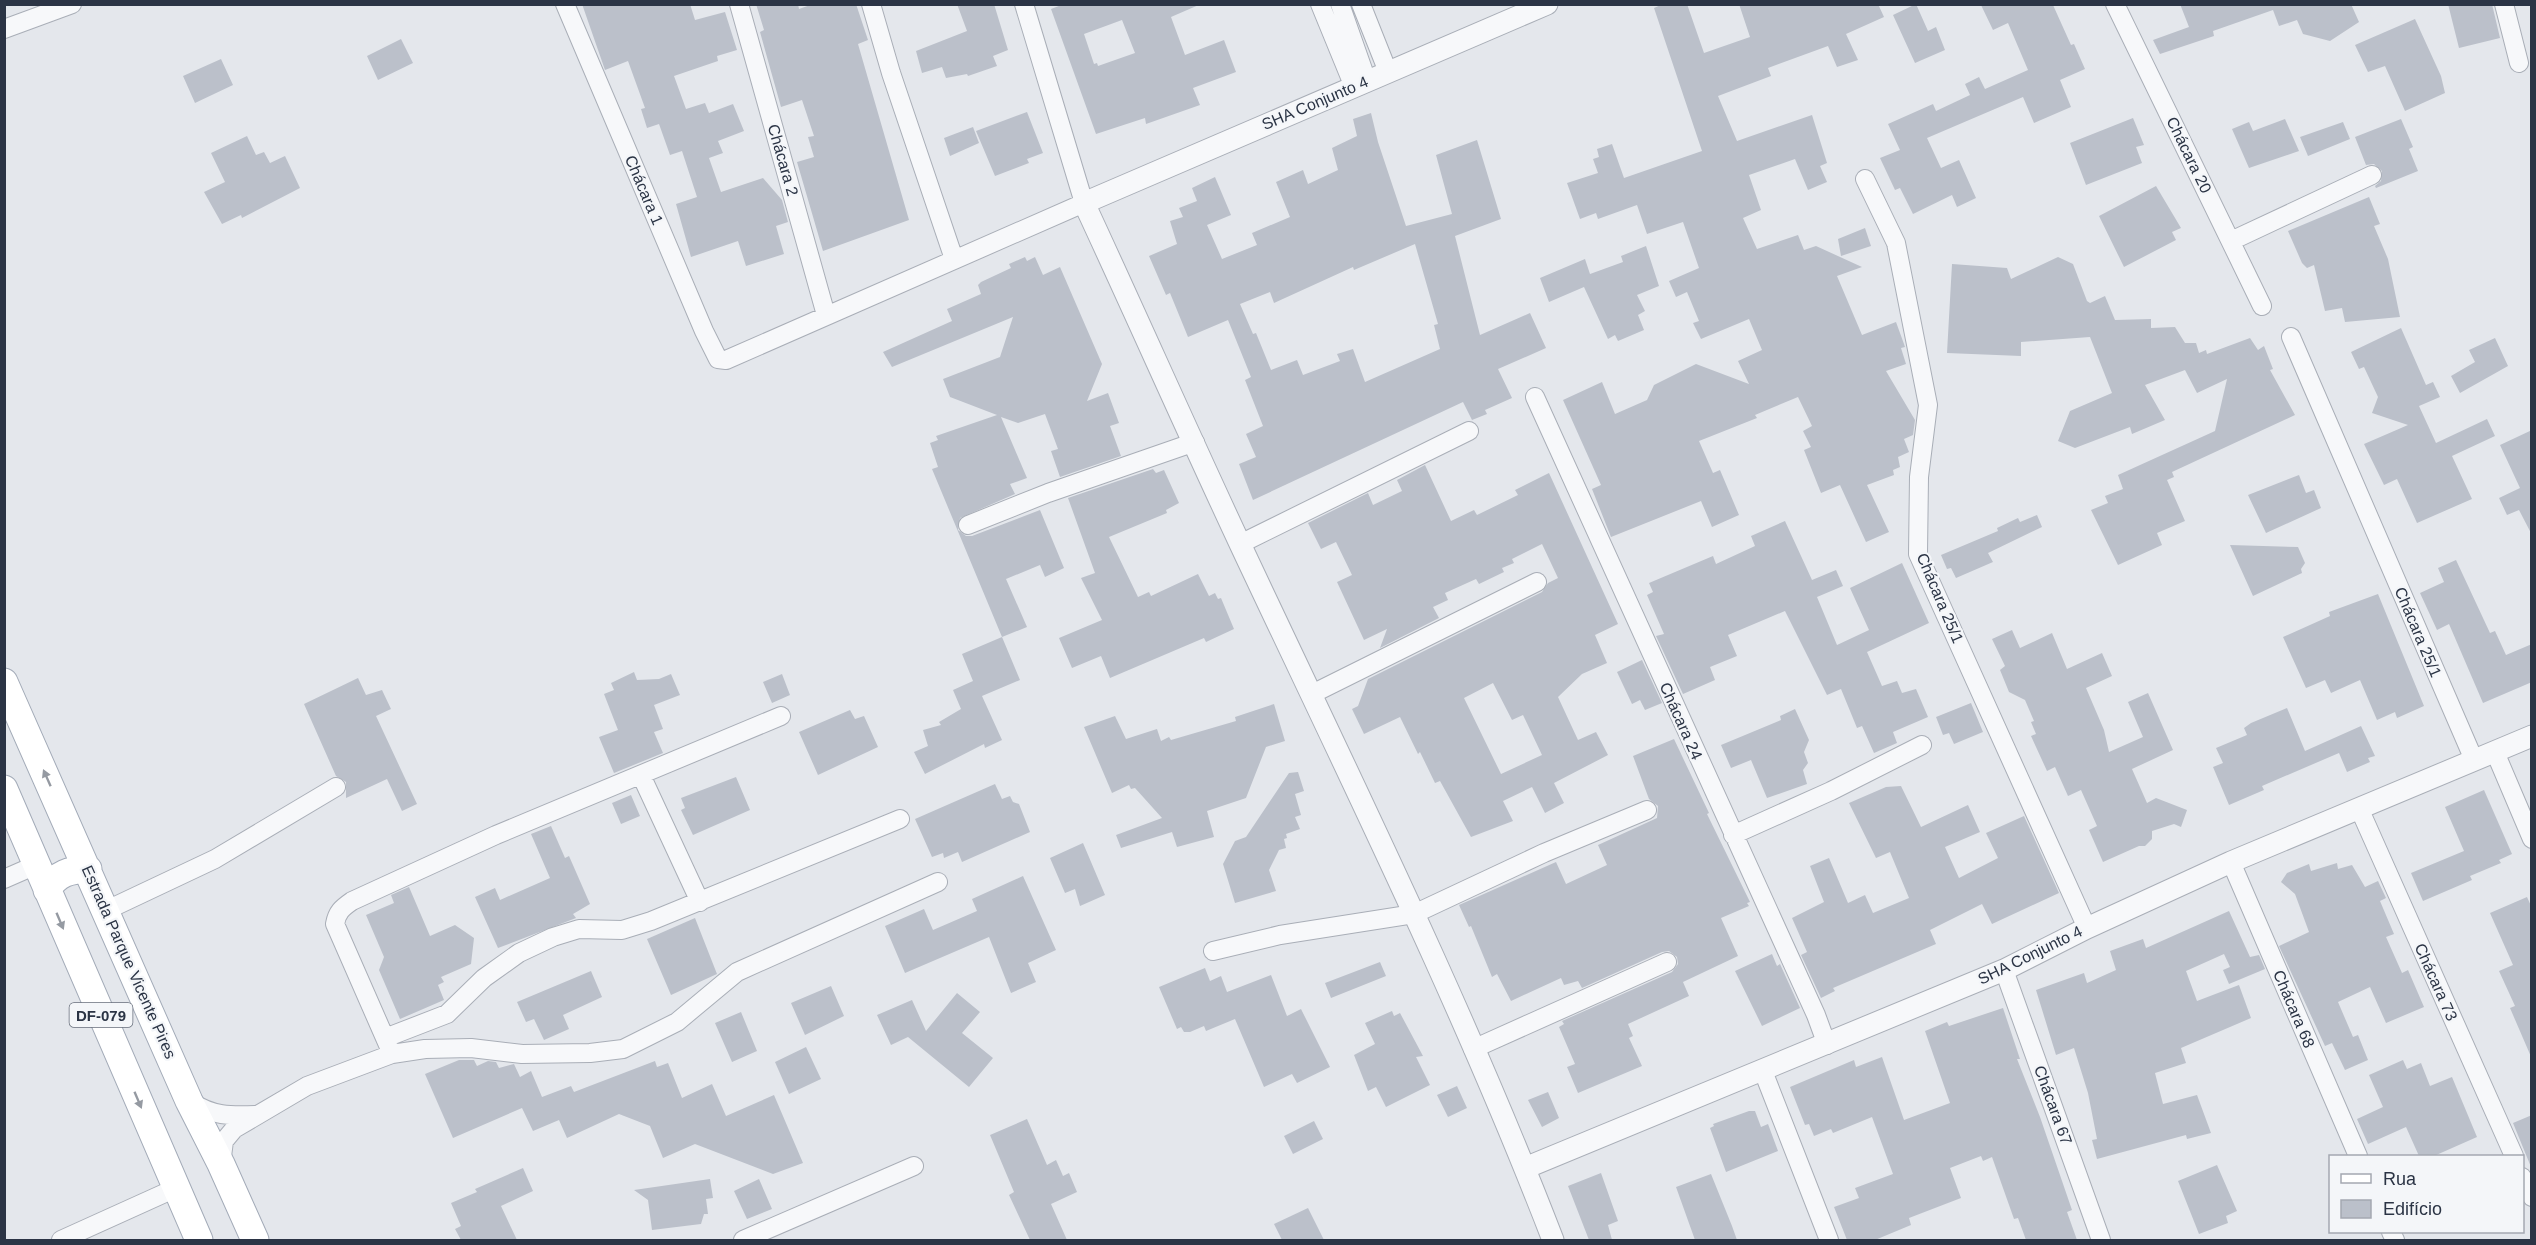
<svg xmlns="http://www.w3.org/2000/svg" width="2536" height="1245" font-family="Helvetica,sans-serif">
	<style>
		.building { fill: #bbc0ca; fill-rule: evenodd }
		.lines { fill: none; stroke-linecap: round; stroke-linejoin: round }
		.minor-casing { stroke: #a9aeb7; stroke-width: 20 }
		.tertiary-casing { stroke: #a9aeb7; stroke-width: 23 }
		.primary-casing { stroke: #a3abb8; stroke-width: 29 }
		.minor { stroke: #f7f8fa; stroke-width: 18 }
		.tertiary { stroke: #f7f8fa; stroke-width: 21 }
		.primary { stroke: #fff; stroke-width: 27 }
		.oneway { fill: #959aa2 }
		.labels { text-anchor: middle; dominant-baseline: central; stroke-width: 4.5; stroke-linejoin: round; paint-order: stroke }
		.shield { fill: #f4f6f9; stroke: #676e7b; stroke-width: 1.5 }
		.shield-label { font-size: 15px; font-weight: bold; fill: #2b3445 }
		.street-label { font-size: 16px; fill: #2b3445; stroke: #f4f6f9 }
	</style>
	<rect width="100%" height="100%" fill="#e4e7ec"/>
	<path class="building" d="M582 4H690L695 20 725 12 737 50 717 56 718 61 674 76 686 109 705 103 709 113 733 104 744 131 718 141 723 153 709 158 721 192 763 178 782 200 788 222 776 226 784 254 746 266 738 241 691 257 676 204 697 197 682 151 670 155 659 124 647 128 641 109 645 108 628 61 605 70Z
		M756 4H798L799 9 813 4H856L868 40 858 44 909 220 823 251 797 162 814 157 808 137 814 136 802 100 781 107 760 32 764 30Z
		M957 4H994L1008 50 993 56 997 66 968 76 967 74 946 78 942 67 922 73 916 51 967 31Z
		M1064 4H1201L1171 17 1185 55 1224 40 1236 72 1193 88 1200 105 1146 124 1145 118 1096 134 1051 9ZM1122 20 1135 53 1098 66 1097 63 1094 64 1084 34Z
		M1663 4H1687L1704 53 1750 37 1739 4H1878L1884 17 1846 34 1858 60 1837 67 1828 46 1768 68 1771 76 1718 96 1737 141 1812 115 1827 163 1820 166 1827 182 1808 190 1795 159 1749 175 1761 210 1743 218 1757 249 1798 235 1804 250 1816 246 1862 267 1837 276 1862 335 1896 322 1904 344 1905 347 1901 348 1906 364 1886 371 1915 420 1913 435 1904 439 1909 452 1898 457 1900 467 1893 470 1894 475 1867 485 1889 532 1866 542 1840 485 1821 493 1804 450 1811 447 1803 431 1812 426 1798 397 1755 415 1757 418 1699 441 1713 473 1720 470 1739 515 1712 527 1701 501 1611 537 1592 489 1601 485 1563 400 1602 382 1615 414 1647 400 1654 385 1696 364 1749 384 1738 361 1762 350 1749 319 1701 339 1693 323 1699 321 1687 292 1676 297 1669 281 1699 268 1683 222 1647 234 1637 205 1598 219 1596 213 1580 219 1567 183 1598 173 1593 159 1599 157 1597 149 1612 144 1624 178 1702 151 1654 8Z
		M1916 4 1928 31 1936 27 1945 50 1915 63 1893 15Z
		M2180 4H2351L2359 22 2330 41 2303 34 2297 20 2279 26 2273 10 2213 31 2214 36 2160 54 2153 40 2189 27Z
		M2448 4H2492L2500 38 2459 48Z
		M1981 5H2053L2071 45 2074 44 2085 69 2060 80 2071 107 2034 123 2023 97 1927 138 1941 168 1959 160 1976 198 1957 207 1952 195 1913 214 1900 188 1895 190 1880 158 1900 150 1888 124 1933 104 1936 111 1970 95 1965 84 1979 77 1985 89 2028 70 2008 23 1993 30Z
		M2415 19 2441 76 2445 93 2405 111 2385 66 2368 72 2355 45Z
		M401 39 413 63 378 80 367 56Z
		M221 59 233 85 195 103 183 76Z
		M1027 112 1043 153 1027 159 1029 163 995 176 976 131Z
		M1371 113 1378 142 1406 226 1452 214 1436 155 1477 140 1501 219 1455 236 1480 335 1530 313 1546 348 1498 369 1512 398 1485 410 1487 414 1472 420 1463 402 1253 500 1239 464 1256 457 1246 434 1263 426 1245 380 1251 377 1228 320 1188 337 1170 293 1166 295 1149 256 1177 244 1170 221 1183 217 1179 208 1197 201 1192 188 1215 177 1231 215 1207 225 1222 259 1257 245 1252 233 1290 217 1276 182 1303 170 1308 184 1338 170 1332 148 1357 136 1353 119ZM1415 244 1438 324 1434 325 1440 349 1365 382 1353 349 1337 354 1340 361 1303 375 1297 360 1271 370 1256 333 1253 334 1240 304 1270 292 1274 303 1353 267 1354 270Z
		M2133 118 2144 145 2136 147 2142 163 2086 185 2070 143Z
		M2285 119 2299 151 2249 168 2232 129 2249 122 2253 131Z
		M2401 119 2413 147 2409 149 2418 171 2376 188 2375 186 2381 181 2382 171 2374 164 2366 165 2355 137Z
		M2343 122 2350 139 2308 156 2300 137Z
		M973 127 979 143 950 156 944 138Z
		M247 136 256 155 264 152 270 163 285 156 300 188 242 218 241 215 222 224 204 192 225 182 211 153Z
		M2156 186 2181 228 2172 232 2176 240 2124 267 2099 216Z
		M2369 197 2380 224 2374 226 2388 259 2400 317 2345 322 2342 308 2325 311 2314 265 2307 268 2302 263 2288 231Z
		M1865 228 1871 246 1841 256 1838 239Z
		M1646 246 1659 286 1637 295 1645 311 1638 315 1644 330 1618 341 1615 335 1608 339 1584 287 1549 302 1540 278 1585 259 1590 274 1623 262 1621 256Z
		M1025 257 1027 261 1035 257 1043 275 1060 267 1102 364 1087 401 1108 393 1119 423 1110 426 1121 456 1060 477 1051 451 1058 449 1045 414 1018 423 1001 417 1027 478 1010 484 1015 494 960 518 958 530 966 536H972L1040 510 1064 568 1045 577 1040 565 1006 579 1027 627 1002 637 932 469 938 467 930 443 938 440 936 436 997 415 950 397 943 379 1000 357 1013 317 892 367 883 352 952 321 947 309 981 294 978 285 981 282 1011 268 1009 264Z
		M2058 257 2073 264 2087 301 2090 303 2105 296 2115 320 2151 319V328L2175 327 2185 343H2196L2199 353 2206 350 2207 354 2250 338 2258 350 2264 346 2273 369 2270 370 2295 415 2172 472 2174 477 2167 480 2185 521 2157 533 2162 545 2118 565 2091 510 2108 503 2105 496 2123 489 2118 475 2215 431 2227 379 2197 393 2185 370 2145 385 2165 420 2132 434 2130 427 2075 448 2058 441 2070 411 2112 393 2090 337 2021 342V356L1947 353 1952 264 2007 268 2011 279Z
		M2401 328 2426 385 2433 382 2440 397 2419 406 2436 443 2487 419 2495 436 2452 456 2472 499 2417 523 2397 479 2384 485 2364 444 2408 425 2372 413 2378 397 2364 367 2359 369 2351 352Z
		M2495 338 2508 366 2460 393 2451 376 2475 362 2469 350Z
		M2532 430V535L2519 510 2507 515 2499 498 2520 488 2500 445Z
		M1425 465 1451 521 1474 510 1477 515 1518 495 1515 490 1549 473 1618 624 1595 635 1607 663 1582 674 1558 697 1578 740 1596 732 1608 755 1554 783 1564 803 1545 813 1532 787 1503 801 1513 821 1471 837 1440 781 1435 783 1420 752 1418 754 1400 717 1364 734 1352 709 1358 706 1368 679 1542 592 1548 583 1558 578 1542 544 1512 559 1514 563 1502 568 1504 572 1479 584 1476 579 1445 593 1448 600 1433 607 1439 618 1380 648 1387 629 1364 640 1337 582 1352 575 1336 542 1321 549 1308 523 1368 493 1373 505 1402 491 1397 480ZM1493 683 1512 720 1523 715 1542 755 1501 774 1464 698Z
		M1153 469 1156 473 1164 470 1179 503 1166 510 1167 513 1109 537 1138 597 1149 592 1151 596 1198 574 1209 596 1215 593 1218 599 1221 598 1234 629 1206 642 1204 638 1110 678 1101 656 1072 668 1059 638 1102 620 1081 578 1095 573 1068 498Z
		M2299 475 2306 493 2314 490 2321 508 2266 533 2248 495Z
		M2037 515 2042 527 1988 553 1993 562 1956 578 1951 568 1947 569 1941 555 1998 531 1997 528 2018 518 2020 522Z
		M1785 521 1812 580 1836 570 1843 586 1817 597 1837 645 1869 630 1850 588 1902 563 1929 623 1867 652 1882 686 1897 681 1902 693 1916 689 1928 717 1893 732 1897 743 1874 753 1862 726 1857 728 1841 689 1827 695 1785 611 1728 635 1737 656 1710 667 1715 680 1683 694 1656 636 1664 634 1647 595 1653 592 1649 583 1713 556 1716 564 1755 546 1751 536Z
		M2230 545 2298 547 2305 563 2301 569 2302 573 2253 596Z
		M2456 560 2490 633 2495 631 2506 655 2532 644V682L2483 703 2449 624 2437 630 2420 593 2444 582 2438 568Z
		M2378 594 2424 706 2397 718 2395 712 2377 720 2360 680 2331 693 2325 680 2306 688 2283 637 2330 616 2329 612Z
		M2012 630 2020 648 2052 633 2067 669 2102 653 2112 676 2086 688 2104 730 2109 752 2143 737 2128 702 2148 693 2173 750 2132 769 2147 803 2156 798 2187 810 2181 827 2174 824 2152 831V839L2145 846H2139L2103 862 2089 830 2097 826 2081 790 2068 796 2055 767 2047 771 2031 736 2036 734 2031 722 2034 721 2025 700 2009 692 2000 670 2005 666 1992 639Z
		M1002 637 1020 680 982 696 1002 740 985 748 984 744 925 774 914 752 928 746 923 730 941 725 939 722 961 709 953 690 973 681 962 654Z
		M1642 660 1662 703 1645 710 1640 700 1632 704 1617 672Z
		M634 672 637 680 659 679 671 674 680 695 654 705 663 729 654 732 663 753 614 773 599 737 618 730 604 694 614 690 611 683Z
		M782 674 790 695 772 703 763 682Z
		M358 678 366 695 382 690 391 709 376 716 417 804 402 811 387 779 346 798V782L336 776 304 704Z
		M1971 703 1983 732 1954 744 1949 733 1943 735 1936 717Z
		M1274 704 1285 741 1266 747 1246 798 1207 811 1214 837 1177 847 1172 832 1121 848 1116 835 1162 818 1135 788 1131 789 1129 785 1112 793 1084 727 1115 716 1126 739 1157 729 1161 741 1169 737 1171 740 1236 721 1235 717Z
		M2287 708 2305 751 2361 726 2375 756 2368 758 2370 762 2347 772 2339 753 2262 786 2264 790 2229 805 2213 767 2223 763 2216 748 2247 735 2244 728 2251 723Z
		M1795 709 1809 740 1804 752 1808 763 1803 770 1807 784 1767 798 1751 760 1731 768 1721 745 1781 720 1780 716Z
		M850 710 855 719 864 716 878 747 818 775 799 732Z
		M1674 739 1709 813 1707 814 1750 902 1747 903 1749 906 1721 918 1738 956 1683 982 1689 996 1628 1024 1633 1036 1629 1038 1642 1066 1578 1093 1567 1067 1575 1064 1559 1027 1564 1024 1562 1021 1672 972 1678 964 1677 957 1669 951 1662 952 1582 988 1578 981 1564 985 1561 978 1511 1001 1497 974 1492 977 1471 926 1469 927 1459 905 1556 862 1566 884 1607 865 1598 845 1657 818 1658 806 1649 799 1633 756Z
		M1298 772 1304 791 1295 794 1301 815 1295 817 1300 829 1286 834 1287 838 1284 839 1286 848 1279 850 1269 870 1276 891 1235 903 1223 864 1235 841 1246 837 1289 773Z
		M736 777 750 810 693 835 681 810 685 808 681 798Z
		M995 784 1002 799 1010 796 1013 802 1019 804 1030 832 962 862 958 852 944 858 943 853 932 857 915 819Z
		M1901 786 1921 827 1968 805 1980 832 1945 847 1959 878 1998 858 1986 833 2024 816 2059 893 1992 924 1982 904 1930 930 1936 944 1833 988 1835 991 1821 998 1801 955 1807 952 1792 918 1824 902 1810 866 1829 858 1848 903 1865 895 1873 913 1909 898 1890 852 1876 858 1849 803 1886 787Z
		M2484 790 2512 854 2499 860 2501 863 2470 876 2472 880 2423 901 2411 873 2464 851 2445 807Z
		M631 795 640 816 621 824 612 803Z
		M551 826 565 858 569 856 590 904 573 914 576 918 498 948 475 897 495 888 500 900 550 878 531 834Z
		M1083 843 1105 895 1080 906 1075 889 1065 893 1050 858Z
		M2337 863 2338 869 2352 865 2365 887 2378 881 2386 898 2380 901 2394 934 2386 937 2402 973 2408 970 2424 1007 2386 1023 2370 987 2338 1002 2353 1037 2358 1035 2368 1060 2345 1070 2332 1043 2325 1046 2279 946 2309 932 2295 894 2281 882 2287 873 2309 864 2311 871Z
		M1023 876 1056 950 1028 963 1036 982 1011 993 989 937 905 973 885 926 924 909 933 930 977 911 972 899Z
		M409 887 430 936 455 925 474 938 471 964 441 977 444 982 438 985 444 1000 400 1019 379 970 384 957 366 915 394 903 391 895Z
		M2527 897 2532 908V1059L2510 1008 2515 1006 2499 971 2513 965 2490 913Z
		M2229 911 2250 957 2259 955 2265 969 2229 984 2223 970 2230 967 2224 954 2186 971 2197 1001 2239 985 2251 1018 2181 1048 2186 1063 2155 1073 2163 1104 2197 1095 2211 1133 2187 1139 2186 1135 2097 1159 2092 1140 2097 1139 2088 1093 2074 1048 2056 1055 2036 990 2084 973 2087 983 2116 970 2110 951 2143 939 2146 948Z
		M695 918 717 974 671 995 647 939Z
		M1772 954 1777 966 1780 964 1800 1008 1762 1026 1735 971Z
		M1380 962 1386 976 1331 998 1325 983Z
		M1205 968 1210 981 1221 976 1227 992 1271 975 1287 1016 1301 1009 1330 1067 1297 1083 1292 1074 1264 1087 1235 1019 1206 1031 1204 1026 1190 1032H1184L1181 1027 1177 1029 1159 987Z
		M591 971 602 997 563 1015 569 1029 544 1040 534 1019 526 1022 517 1002Z
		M831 986 844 1016 805 1035 791 1003Z
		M957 993 980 1012 962 1033 993 1058 969 1087 908 1037 891 1045 877 1015 912 1000 926 1031Z
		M2003 1008 2020 1059H2017L2040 1117 2072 1210 2067 1212 2077 1240H2026L2018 1218 2014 1219 1992 1157 1983 1161 1981 1156 1950 1168 1961 1198 1909 1218 1911 1225 1875 1240H1847L1834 1207 1859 1198 1855 1188 1893 1174 1872 1117 1833 1133 1831 1129 1814 1136 1809 1124 1805 1125 1790 1087 1854 1060 1856 1067 1882 1057 1904 1120 1950 1103 1925 1031 1947 1022 1949 1026Z
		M1392 1011 1394 1016 1400 1013 1423 1056 1416 1057 1430 1085 1386 1107 1376 1087 1368 1091 1354 1055 1375 1044 1365 1023Z
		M741 1012 757 1051 732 1062 715 1023Z
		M806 1047 821 1079 789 1094 775 1062Z
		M459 1060H474L477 1066 488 1061 496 1062 499 1068 514 1064 520 1077 531 1071 542 1097 571 1086 574 1092 655 1061 657 1067 668 1063 682 1098 712 1084 726 1116 774 1095 803 1163 773 1174 695 1144 663 1158 650 1126 619 1114 567 1138 559 1120 533 1131 522 1108 453 1138 425 1074Z
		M2403 1060 2407 1069 2421 1063 2430 1086 2452 1077 2477 1137 2434 1156H2419L2406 1127 2368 1144 2357 1119 2383 1107 2369 1075Z
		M1457 1086 1467 1108 1448 1117 1437 1095Z
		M1548 1092 1559 1118 1542 1127 1528 1100Z
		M1749 1111H1755L1761 1127 1768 1124 1778 1151 1726 1172 1710 1128 1714 1126 1713 1124Z
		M2532 1115V1167H2531L2513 1123Z
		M1027 1119 1047 1165 1056 1160 1063 1176 1069 1173 1077 1192 1051 1204 1067 1240H1030L1009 1195 1014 1192 990 1135Z
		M1314 1121 1323 1139 1293 1154 1284 1136Z
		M2217 1165 2237 1211 2226 1216 2228 1223 2199 1234 2178 1181Z
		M523 1168 533 1191 501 1206 517 1240H461L455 1229 461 1226 451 1203 477 1192 475 1189Z
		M1601 1173 1618 1221 1608 1225 1612 1240H1589L1568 1186Z
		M1711 1174 1732 1226 1737 1240H1695L1676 1187Z
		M710 1179 713 1198 706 1199 708 1214H704L701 1224 652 1230 648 1200 634 1190Z
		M759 1179 772 1209 747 1219 734 1191Z
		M1308 1208 1324 1240H1282L1274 1224Z"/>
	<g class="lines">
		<g class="minor-casing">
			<path id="minor" d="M565 4 704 331 718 359 726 360 1084 203 1024 4
				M739 4 826 315
				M871 4 891 73 954 259
				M1320 4 1354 87
				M1340 4 1367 81
				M1361 4 1388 72
				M2115 4 2262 306
				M2504 4 2519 63
				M4 29 72 4
				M1865 179 1896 243 1928 405 1919 477 1918 554 2087 928
				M2231 241 2372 175
				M2291 337 2474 760
				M1535 397 1816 1015 1827 1045
				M968 525 1048 493 1195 442
				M1240 544 1469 431
				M1312 694 1537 582
				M2495 752 2532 839
				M641 775 700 902
				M2359 808 2514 1156
				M1733 835 1831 791 1922 745
				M2231 862 2358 1156
				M4 879 36 865
				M107 910 215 859 336 787
				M1213 951 1280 935 1414 914 1544 853 1647 810
				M2004 970 2101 1240
				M385 1038 447 1014 484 978 519 953 553 937 579 929 622 930 651 921 900 819
				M1473 1049 1667 962
				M392 1054 335 924C337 912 342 908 352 901L496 835 781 716
				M1763 1071 1829 1240
				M191 1102C213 1116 229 1116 255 1115
				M221 1164 224 1141 234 1129 307 1086 392 1054 425 1049 471 1048 522 1054 590 1053 623 1049 677 1022 737 972 938 882
				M2522 1177 2532 1197
				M2391 1232 2395 1240
				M61 1240 176 1188
				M743 1240 914 1166"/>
		</g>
		<g class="tertiary-casing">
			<path id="tertiary" d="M1547 4 1084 203C1137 317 1188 433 1241 546 1349 776 1462 1004 1553 1240
				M1525 1168 2004 970 2087 928 2231 862 2532 736"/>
		</g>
		<g class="primary-casing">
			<path id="primary" d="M4 682 189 1101 221 1164 255 1240
				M4 789 199 1240
				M47 890C57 873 70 870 88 869"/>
		</g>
		<use href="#minor" class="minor"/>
		<use href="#tertiary" class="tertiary"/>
		<use href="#primary" class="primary"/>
	</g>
	<defs><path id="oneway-solid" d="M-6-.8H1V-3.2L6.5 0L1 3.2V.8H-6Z" transform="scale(1.5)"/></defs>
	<g class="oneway">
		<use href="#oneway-solid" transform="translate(47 778) rotate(-114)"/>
		<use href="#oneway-solid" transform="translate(60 921) rotate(67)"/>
		<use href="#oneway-solid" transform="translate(138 1100) rotate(67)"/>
	</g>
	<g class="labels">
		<rect class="shield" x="69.5" y="1003" width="63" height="24" rx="4.5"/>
		<g class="shield-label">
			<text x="101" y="1015">DF-079</text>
		</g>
		<g class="street-label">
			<text transform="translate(1315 103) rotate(-23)">SHA Conjunto 4</text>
			<text transform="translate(2189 155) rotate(64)">Chácara 20</text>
			<text transform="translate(783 160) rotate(74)">Chácara 2</text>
			<text transform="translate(644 190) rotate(67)">Chácara 1</text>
			<text transform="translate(1940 598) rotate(67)">Chácara 25/1</text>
			<text transform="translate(2418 632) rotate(67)">Chácara 25/1</text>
			<text transform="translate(1681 721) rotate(66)">Chácara 24</text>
			<text transform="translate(2030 955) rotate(-26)">SHA Conjunto 4</text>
			<text transform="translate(129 962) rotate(66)">Estrada Parque Vicente Pires</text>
			<text transform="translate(2436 982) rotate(66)">Chácara 73</text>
			<text transform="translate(2294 1009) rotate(67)">Chácara 68</text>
			<text transform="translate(2053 1105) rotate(70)">Chácara 67</text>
		</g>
	</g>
	<rect width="2536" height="1245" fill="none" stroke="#2b3445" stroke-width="12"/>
	<rect x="2329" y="1155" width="195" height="78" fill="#f4f6f9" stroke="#a4a8b1" stroke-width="1.5"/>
	<rect x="2341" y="1174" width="30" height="9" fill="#ffffff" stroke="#a4a8b1" stroke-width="1.5"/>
	<text x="2383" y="1185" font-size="18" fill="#2b3445">Rua</text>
	<rect x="2341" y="1200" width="30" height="18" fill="#bbc0ca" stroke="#a4a8b1" stroke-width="1.5"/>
	<text x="2383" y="1215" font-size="18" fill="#2b3445">Edifício</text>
</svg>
